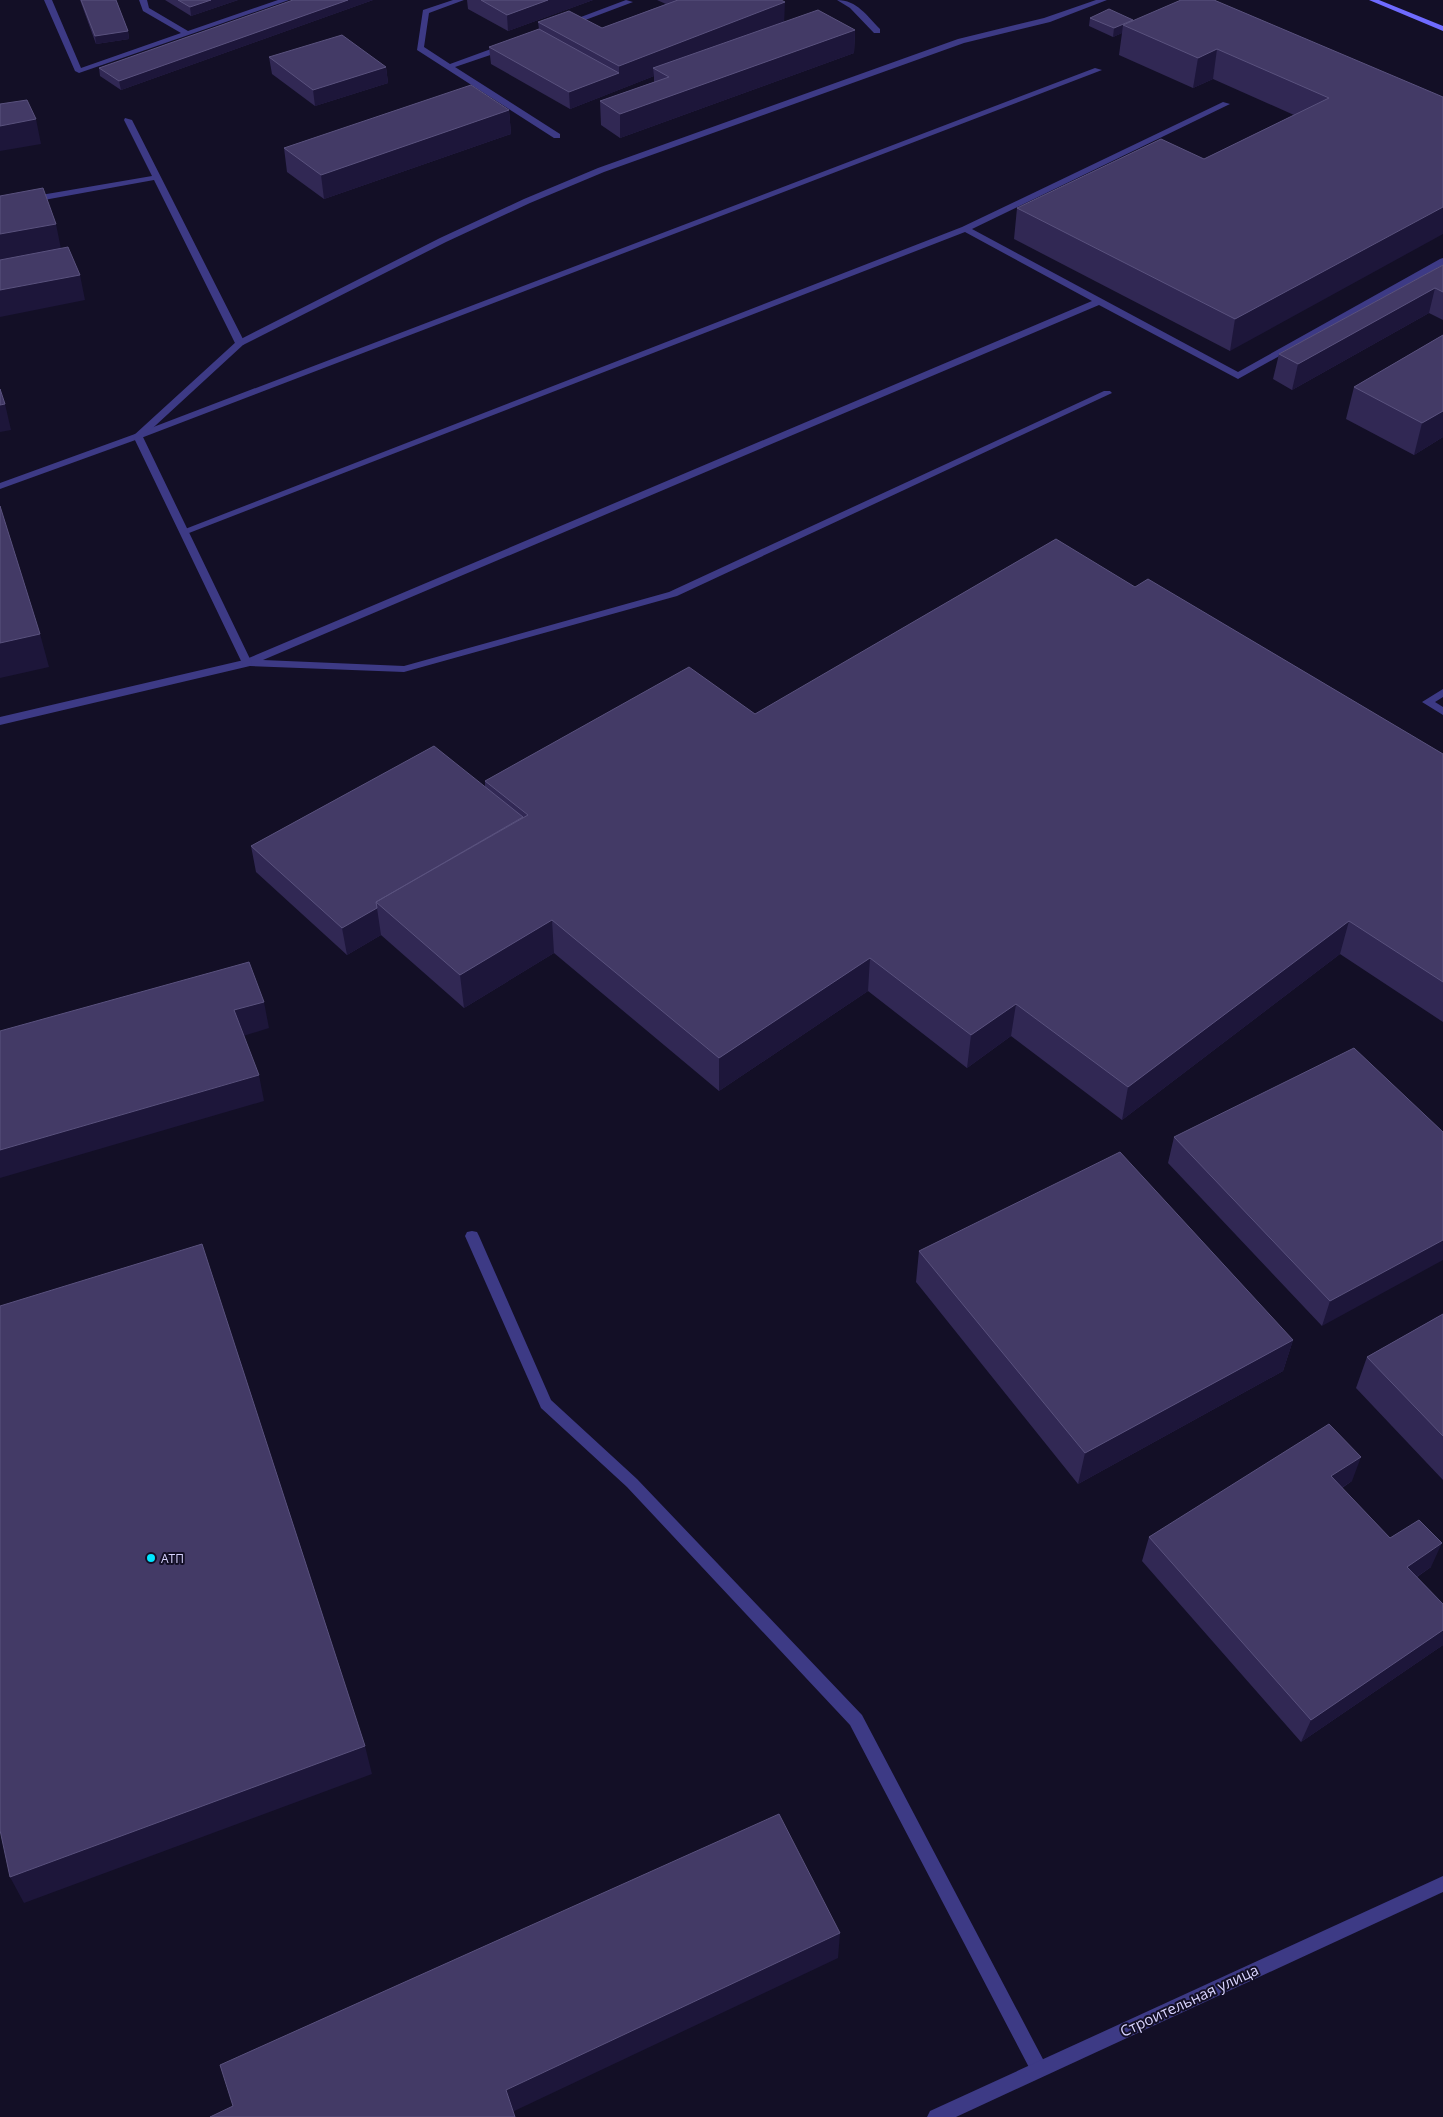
<svg xmlns="http://www.w3.org/2000/svg" width="1443" height="2117" font-family="'Open Sans',sans-serif">
	<style>
		.lines { fill: none; stroke-linecap: round; stroke-linejoin: round }
		.service { fill: #3d3a85; fill-rule: evenodd }
		.minor { fill: #3d3a85; fill-rule: evenodd }
		.secondary { fill: #6f6bff; fill-rule: evenodd }
		.wall { fill: #312854 }
		.shaded-wall { fill: #1d163a }
		.building { fill: #433a66; stroke: #5a527e }
		.poi-dot { fill: #00e5ff; stroke: #130f26; stroke-width: 2 }
		.labels { text-anchor: middle; dominant-baseline: central; stroke-width: 4; stroke-linejoin: round; paint-order: stroke }
		.poi-label { font-size: 12px; fill: #d9d4ff; stroke: #130f26; text-anchor: start }
		.near-street-label { font-size: 15px; fill: #d9d4ff; stroke: #130f26 }
	</style>
	<rect width="100%" height="100%" fill="#130f26"/>
	<g class="lines">
		<path class="service" d="M44 0H52L81 68 181 33 143 11 139 0H147L149 8 188 31 278 0H289L79 73 75 71Z
			M453 0H464L429 13 424 47 450 64 502 45H508V49L455 67 560 134V138H554L417 50 423 10Z
			M626 0 633 2 572 25 565 23Z
			M837 0C857 0 867 16 880 29V33H874L850 8Z
			M1095 68 1102 70 141 438 0 489V483L135 434Z
			M1223 102 1230 104 972 229 1238 372 1440 259 1443 258V265L1238 379 1099 305 263 660 404 666 669 592 1104 391H1110L1112 393 677 596 404 672 250 666 0 725V717L244 660 1092 301 965 232 189 533 185 534 180 531 962 227Z
			M125 118 132 120 245 343 243 345 235 343 154 180 0 208V202L152 176 124 120Z
			M1443 689V697L1435 702 1443 707V715L1422 702Z
			M472 1231 477 1232 479 1236 551 1400 637 1479 862 1715 1045 2063 1048 2069 1045 2075 1039 2078 1033 2075 850 1725 627 1487 541 1408 465 1236 467 1232Z"/>
		<path class="minor" d="M1096 0H1107L1050 22 964 43 604 172 530 203 446 242 243 345 143 437 252 663 251 665H243L133 436 237 341 440 238 524 199 598 168 958 39 1044 18Z
			M1443 1876V1892L956 2117H927L930 2111Z"/>
		<path class="secondary" d="M1369 0H1379L1443 26V31Z"/>
	</g>
	<path class="wall" d="M80 0H116L128 31 129 39 96 44Z
		M165 0H238L191 16Z
		M293 0H373L121 90 100 76 99 68Z
		M467 0H593L508 31 468 9Z
		M657 0H781L784 22 855 30 854 53 620 138 601 125 600 101 654 82V76L570 109 491 64 489 47 539 29 538 22 602 28 666 4Z
		M1090 18 1133 21 1443 97 1230 351 1014 239 1017 208 1204 159 1294 115 1213 79 1193 88 1119 55 1122 33 1113 37 1089 26Z
		M269 57 386 67 388 83 315 106 272 74Z
		M509 110 511 134 324 199 287 172 284 148Z
		M1443 265V320L1429 313 1292 390 1273 379 1279 354Z
		M1443 335V437L1414 455 1346 419 1354 387Z
		M1135 587 1443 754V1022L1340 954 1122 1120 1011 1036 967 1068 868 991 719 1091 554 953 464 1008 381 935 347 955 256 872 251 846 485 787V781L755 714Z
		M1443 1132 1322 1326 1168 1163 1174 1137Z
		M919 1251 1293 1340 1283 1371 1078 1484 916 1282Z
		M1443 1314V1480L1356 1388 1367 1357Z
		M1352 1481 1342 1488 1390 1538 1431 1567 1417 1577 1443 1604V1645L1301 1742 1142 1561 1149 1537Z"/>
	<path class="shaded-wall" d="M211 0H238L191 16 190 7Z
		M348 0H373L121 90 119 81Z
		M548 0H593L508 31 507 15Z
		M785 2 784 25 653 68 654 76 570 109 569 92 619 73V66Z
		M1133 20 1132 29 1123 25 1122 33 1113 37 1114 28Z
		M855 30 854 53 620 138V114Z
		M128 31 129 39 96 44 95 36Z
		M1217 49 1213 79 1193 88 1198 58Z
		M386 67 388 83 315 106 313 90Z
		M509 110 511 134 324 199 321 175Z
		M36 119 41 144 0 151V126Z
		M1443 207V234L1230 351 1235 319Z
		M56 224 61 249 0 260V234Z
		M80 275 85 300 0 317V290Z
		M1435 288 1429 313 1292 390 1298 364Z
		M5 404 11 430 0 432V405Z
		M1443 411V437L1414 455 1422 423Z
		M40 634 49 667 0 678V643Z
		M377 908 381 935 347 955 342 928Z
		M552 920 554 953 464 1008 460 975Z
		M1349 921 1340 954 1122 1120 1128 1087Z
		M870 958 868 991 719 1091V1058Z
		M264 1002 269 1028 240 1037 234 1010Z
		M1016 1004 1011 1036 967 1068 971 1035Z
		M259 1075 264 1101 0 1178V1150Z
		M1443 1240V1260L1322 1326 1330 1301Z
		M1293 1340 1283 1371 1078 1484 1085 1453Z
		M1361 1457 1352 1481 1322 1500 1331 1476Z
		M1442 1543 1431 1567 1397 1590 1407 1567Z
		M1443 1630V1645L1301 1742 1311 1720Z
		M365 1746 372 1774 24 1903 10 1877Z
		M840 1933 838 1958 510 2113 506 2090Z"/>
	<path class="building" d="M81 0H116L128 31 95 36Z
		M178 0H211L190 7Z
		M293 0H348L119 81 99 68Z
		M481 0H548L507 15Z
		M678 0H781L785 2 619 66 538 22 569 11 602 28Z
		M1181 0H1214L1443 97V207L1235 319 1017 208 1161 139 1204 159 1329 98 1217 49 1198 58 1123 25Z
		M1109 9 1133 20 1114 28 1090 18Z
		M818 10 855 30 620 114 600 101 669 77 653 68Z
		M539 29 619 73 569 92 489 47Z
		M342 35 386 67 313 90 269 57Z
		M471 85 509 110 321 175 284 148Z
		M27 100 36 119 0 126V104Z
		M43 188 56 224 0 234V196Z
		M68 247 80 275 0 290V260Z
		M1443 265V292L1435 288 1298 364 1279 354Z
		M1443 335V411L1422 423 1354 387Z
		M0 389 5 404 0 405Z
		M0 506 40 634 0 643Z
		M1056 539 1135 587 1148 579 1443 754V982L1349 921 1128 1087 1016 1004 971 1035 870 958 719 1058 552 920 460 975 376 902 528 815 485 781 689 667 755 714Z
		M434 746 523 817 376 902 377 908 342 928 251 846Z
		M249 962 264 1002 234 1010 259 1075 0 1150V1031Z
		M1354 1048 1443 1132V1240L1330 1301 1174 1137Z
		M1120 1152 1293 1340 1085 1453 919 1251Z
		M202 1244 365 1746 10 1877 0 1830V1306Z
		M1443 1314V1436L1367 1357Z
		M1329 1424 1361 1457 1331 1476 1390 1538 1419 1520 1442 1543 1407 1567 1443 1604V1630L1311 1720 1149 1537Z
		M779 1814 840 1933 506 2090 515 2117H210L233 2106 220 2065Z"/>
	<circle class="poi-dot" cx="151" cy="1558" r="5"/>
	<g class="labels">
		<g class="poi-label">
			<text x="161" y="1558">АТП</text>
		</g>
		<g class="near-street-label">
			<text transform="translate(1189 2000) rotate(-25)">Строительная улица</text>
		</g>
	</g>
</svg>
